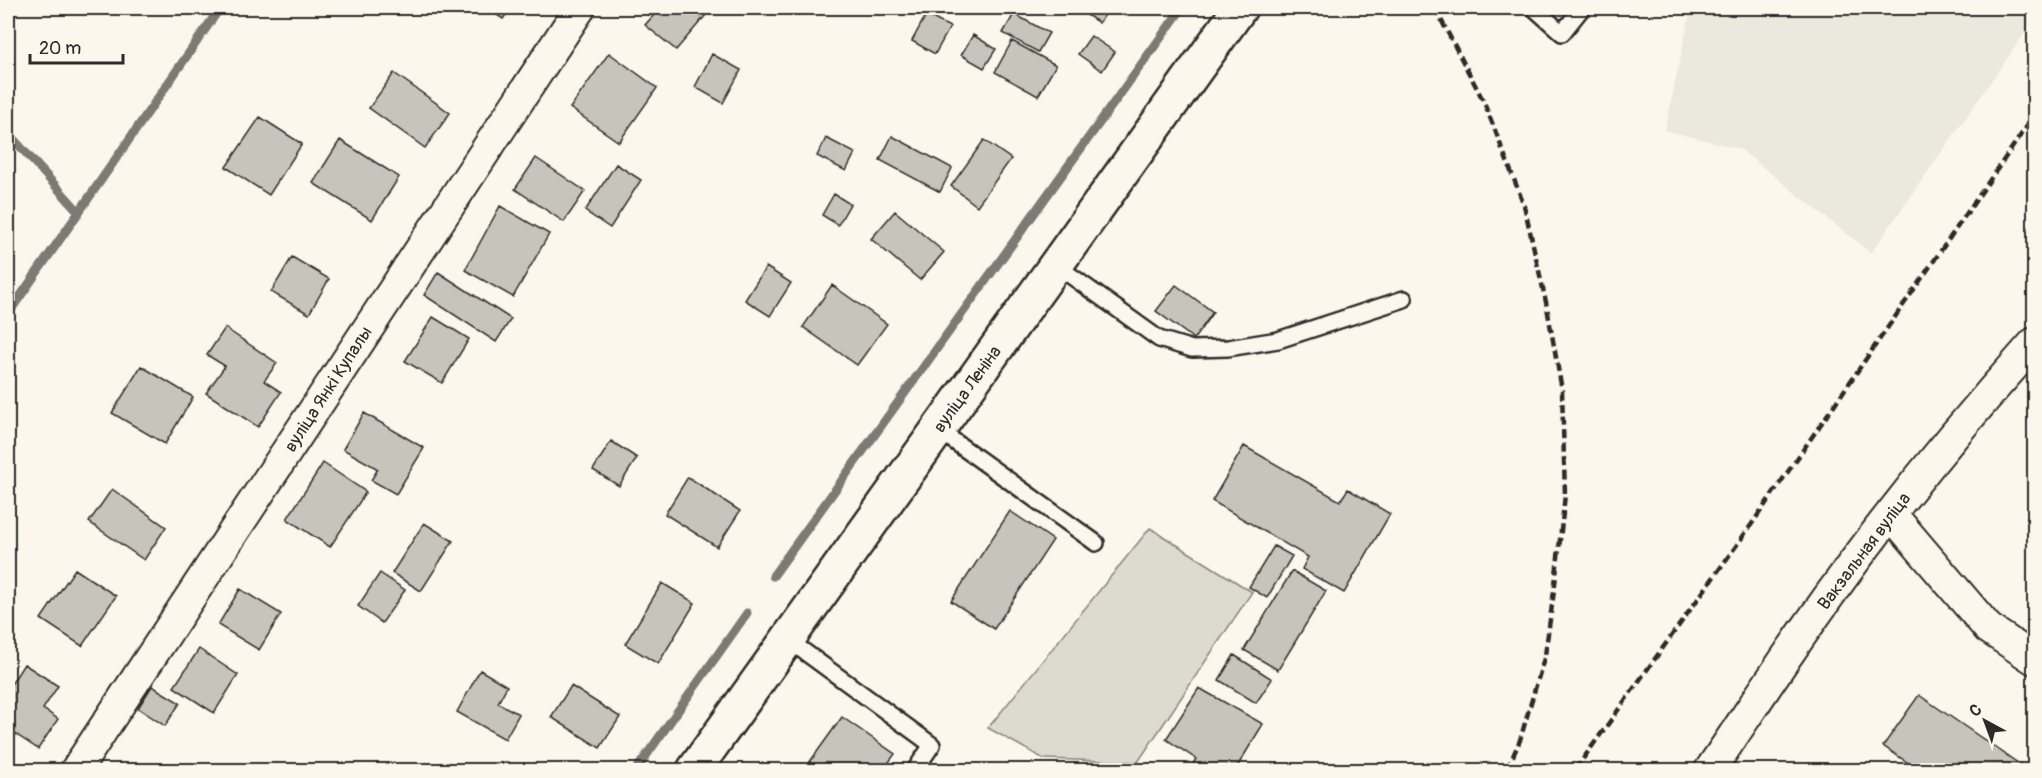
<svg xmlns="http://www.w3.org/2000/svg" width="2042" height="778" viewBox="0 0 2042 778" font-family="Pangolin,sans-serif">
	<rect width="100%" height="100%" fill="#fbf7ec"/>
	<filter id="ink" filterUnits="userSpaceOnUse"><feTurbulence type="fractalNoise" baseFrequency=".0167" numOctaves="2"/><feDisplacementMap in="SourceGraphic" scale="12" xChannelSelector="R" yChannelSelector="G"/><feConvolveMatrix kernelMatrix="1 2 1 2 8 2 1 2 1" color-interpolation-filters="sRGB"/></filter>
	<g filter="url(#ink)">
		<!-- built -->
		<path fill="#ebe8de" d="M1691 8H2034V20L1871 253 1740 149 1665 130Z"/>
		<!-- green -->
		<path fill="#dddad0" stroke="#84827e" stroke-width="1.5" d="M1150 528 1252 592 1138 762 1044 759 988 728Z"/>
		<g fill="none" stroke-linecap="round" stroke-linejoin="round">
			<!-- stream -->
			<path stroke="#7b7a75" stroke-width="9" d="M8 133 79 212 8 314
				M79 212 220 8
				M773 576 1182 8
				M636 770 747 613"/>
		</g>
		<!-- building -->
		<path fill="#c7c4bc" stroke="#2b2b2b" stroke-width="1.5" d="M486 8H511L503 19Z
			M660 8H712L676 50 645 25Z
			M1076 8H1110L1099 23Z
			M1014 14 1049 33 1038 52 1003 33Z
			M926 15 950 27 935 54 912 41Z
			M973 35 996 49 984 68 961 55Z
			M1091 36 1115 52 1102 71 1078 54Z
			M1012 41 1056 65 1038 96 995 72Z
			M609 53 657 88 619 142 570 108Z
			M712 54 741 70 723 103 695 87Z
			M394 73 450 113 425 148 369 108Z
			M260 117 302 144 269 195 226 167Z
			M892 136 952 168 940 192 880 160Z
			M826 138 855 153 846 171 817 156Z
			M340 140 399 177 372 220 313 183Z
			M984 140 1011 159 977 206 951 186Z
			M536 158 585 191 564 222 515 189Z
			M616 164 641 180 610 228 585 211Z
			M834 194 850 204 838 225 822 215Z
			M500 206 549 234 513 297 465 270Z
			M895 211 944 252 920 280 871 239Z
			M292 257 329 279 309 314 271 292Z
			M766 267 791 283 770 316 745 300Z
			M438 272 511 319 496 342 424 295Z
			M832 285 887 324 857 365 803 327Z
			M1176 285 1213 312 1194 339 1156 311Z
			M433 317 469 339 442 383 405 361Z
			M225 328 277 363 264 381 281 392 258 427 206 393 225 366 207 355Z
			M141 366 193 397 165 444 112 413Z
			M364 413 424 448 396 494 371 480 378 469 343 449Z
			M611 441 637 458 619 486 593 470Z
			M1244 446 1340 501 1348 489 1390 514 1344 593 1302 569 1308 557 1212 501Z
			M323 463 366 492 330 547 287 519Z
			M688 477 740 511 717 547 665 514Z
			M112 489 166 527 144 560 89 522Z
			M1010 511 1053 540 994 629 951 601Z
			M424 523 453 541 421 591 392 573Z
			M2034 524V536L2028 532Z
			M1274 546 1292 556 1267 598 1249 587Z
			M75 569 116 596 82 646 41 619Z
			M1292 571 1326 591 1278 670 1244 650Z
			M380 573 405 590 382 623 358 606Z
			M662 583 695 603 658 664 625 644Z
			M240 589 281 614 259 650 218 625Z
			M199 649 238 675 214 713 174 687Z
			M1234 655 1272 679 1256 703 1219 680Z
			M24 664 58 686 43 709 58 719 38 749 8 729V689Z
			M480 670 507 686 498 703 519 714 505 739 457 712Z
			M152 686 180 703 165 726 138 708Z
			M571 686 620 717 600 748 551 717Z
			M1199 688 1263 724 1237 767 1244 770H1189L1196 759 1166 739Z
			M1919 695 2028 770H1919L1883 746Z
			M842 717 895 754 883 770H804Z"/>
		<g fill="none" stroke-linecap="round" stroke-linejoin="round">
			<!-- service casing -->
			<g stroke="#2b2b2b" stroke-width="20">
				<path id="service" d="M1534 8 1562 33 1582 8
					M1056 265 1159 339 1192 349 1228 348 1278 340 1404 299
					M937 429 1096 543
					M787 639 932 745 915 770"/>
			</g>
			<!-- minor casing -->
			<g stroke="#2b2b2b" stroke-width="34">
				<path id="minor" d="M1891 514 1988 628 2034 659
					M76 770 580 8
					M1710 770C1742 723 1774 674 1807 627 1876 528 1954 432 2034 343"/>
			</g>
			<!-- secondary casing -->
			<g stroke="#2b2b2b" stroke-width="38">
				<path id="secondary" d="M694 770 1240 8"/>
			</g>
			<!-- service -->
			<use href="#service" stroke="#fbf7ec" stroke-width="15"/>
			<!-- minor -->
			<use href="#minor" stroke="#fbf7ec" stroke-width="30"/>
			<!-- secondary -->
			<use href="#secondary" stroke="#fbf7ec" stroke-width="33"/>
			<!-- rail -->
			<path stroke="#2b2b2b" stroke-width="4.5" stroke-dasharray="9 4.5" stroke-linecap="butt" d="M1435 8 1484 102 1524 205 1546 302 1562 390 1565 495 1555 584 1545 655 1520 740 1507 770
				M1575 770 1749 528 2034 116"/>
		</g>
	</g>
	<g text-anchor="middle" stroke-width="5" stroke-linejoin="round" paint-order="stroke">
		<!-- street labels -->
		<g font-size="18" fill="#2b2b2b" stroke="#fbf7ec">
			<text transform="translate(328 389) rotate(-57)" y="6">вуліца Янкі Купалы</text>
			<text transform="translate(967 389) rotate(-54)" y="6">вуліца Леніна</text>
			<text transform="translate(1864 551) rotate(-53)" y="6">Вакзальная вуліца</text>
		</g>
	</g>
	<!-- margin -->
	<rect width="2042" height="778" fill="none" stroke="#fbf7ec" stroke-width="30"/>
	<rect x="15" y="15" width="2012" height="748" fill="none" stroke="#2b2b2b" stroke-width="2" filter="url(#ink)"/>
	<!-- north arrow -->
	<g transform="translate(1985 721) rotate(319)" stroke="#fbf7ec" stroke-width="4.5" paint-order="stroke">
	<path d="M0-4.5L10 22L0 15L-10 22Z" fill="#2b2b2b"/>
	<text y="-9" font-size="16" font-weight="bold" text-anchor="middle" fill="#2b2b2b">С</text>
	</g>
	<!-- scale -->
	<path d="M30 54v9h93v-9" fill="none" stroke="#2b2b2b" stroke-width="3"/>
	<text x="39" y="54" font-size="18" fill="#2b2b2b" stroke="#fbf7ec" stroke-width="4.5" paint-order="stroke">20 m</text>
</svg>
